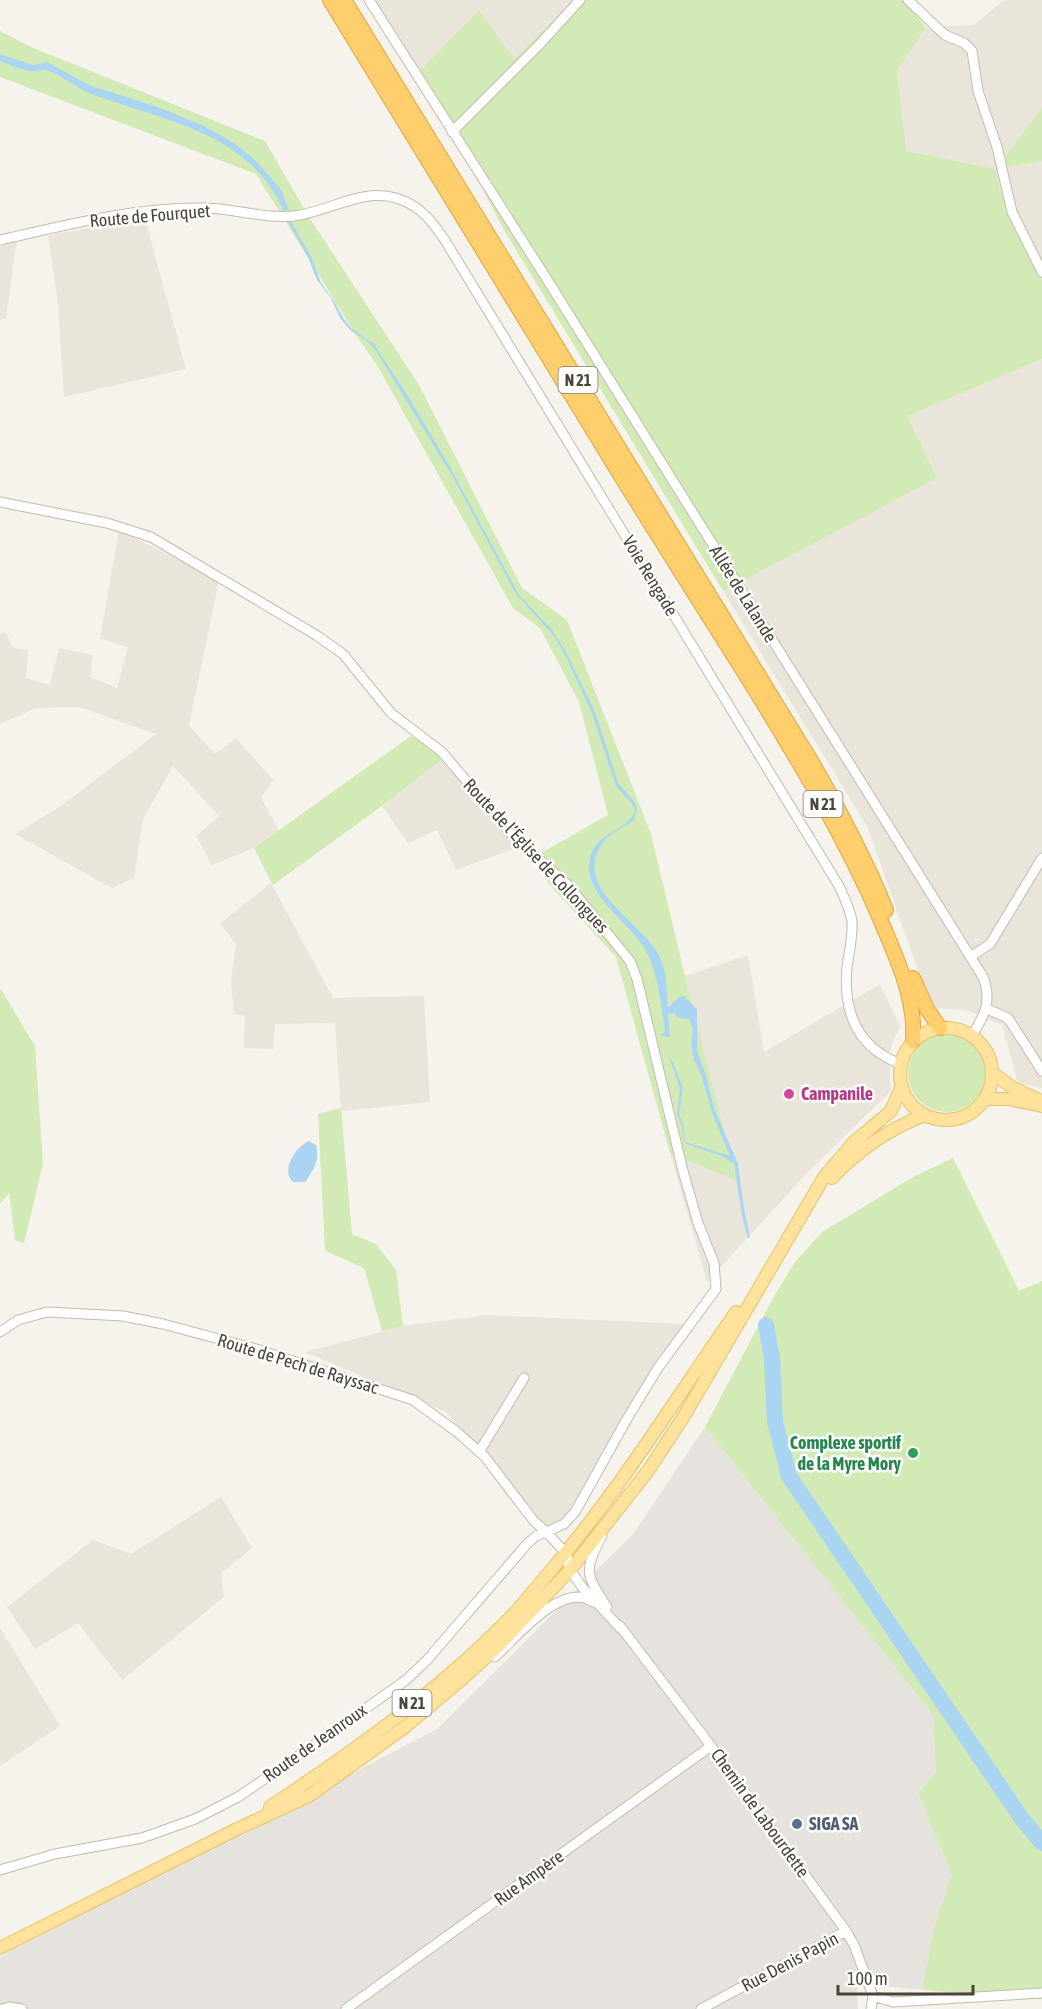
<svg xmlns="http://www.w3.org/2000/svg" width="1042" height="2009" viewBox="0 0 1042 2009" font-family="'Asap Condensed',sans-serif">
	<rect width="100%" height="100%" fill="#f6f3ec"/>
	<!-- residential -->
	<path fill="#eae5da" d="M374 0H574L514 60 479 10 420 70Z
		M1004 0H1042V108L996 168 1042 161V280L1006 211 995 169 905 151 897 71 926 27 974 25Z
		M145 219 186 369 64 397 58 304 48 235Z
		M17 238 6 318 0 320V239Z
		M1042 359V1088L1018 1083 1002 1025 966 1010 931 1008 868 828 723 591 744 577 937 478 908 416Z
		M119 530 219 580 189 726 215 754 236 738 273 780 261 798 279 830 254 848 212 865 196 836 219 816 173 766 143 819 134 878 112 888 15 834 61 806 156 734 79 707 36 708 0 724V633H6L13 648 28 650 26 678 50 685 59 648 93 655 90 677 117 688 128 647 100 638Z
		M445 757 518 847 456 870 437 830 408 843 382 806Z
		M271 883 333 998 424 996 430 1102 341 1111 335 1023 275 1024 273 1049 244 1048 245 1016 234 1014 231 980 236 944 220 924Z
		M748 955 764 1052 880 984 900 1026 889 1052 891 1091 808 1172 707 1282 670 1153 737 1180 685 976Z
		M488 1315 687 1324 553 1535 446 1412 305 1352 403 1326Z
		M221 1497 252 1548 221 1573 224 1597 122 1680 78 1623 35 1649 7 1607 93 1540 131 1554Z
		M0 1628 60 1726 0 1766Z"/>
	<!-- industrial -->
	<path fill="#e6e2dd" d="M705 1427 933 1715 936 1772 918 1793 952 1875 934 1927 922 1990 857 1983 858 2009H0V1957L437 1729 633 1534Z"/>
	<!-- green -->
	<path fill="#d2eab5" d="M574 0H902L926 27 897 71 906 151 995 169 1042 108V161L995 169 1006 211 1042 280V359L908 416 937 478 723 591 504 230 420 70 479 10 514 59Z
		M0 31 31 47 265 141 309 217 419 385 522 588 567 620 651 834 685 976 737 1181 670 1153 616 957 548 883 541 853 608 815 579 702 540 628 513 608 378 367 356 335 256 174 0 77Z
		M411 736 445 757 382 806 273 885 254 848Z
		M0 988 35 1046 43 1164 24 1243 15 1240 9 1193 0 1204Z
		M908 1073a39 39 0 1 1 78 0a39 39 0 1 1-78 0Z
		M341 1108 352 1234 376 1244 396 1270 403 1326 382 1331 364 1268 325 1251 318 1114Z
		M953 1158 1019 1291 1042 1281V1999L922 1990 934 1927 952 1875 918 1793 936 1772 933 1715 705 1427 773 1298 795 1262 822 1232 913 1177Z"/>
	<!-- water -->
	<path fill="#a9d4f2" d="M0 54 33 65 47 62 89 85 163 109 204 126 234 143 255 160 280 188 289 210H283C249 131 160 120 89 93 77 88 55 71 44 70 40 69 35 72 31 71 21 70 9 65 0 61Z
		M287 220H290L311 256 321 283 334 301 344 319 352 329 374 344 411 401 451 469 519 595 552 630 565 650 595 712 618 783 634 801 637 809 634 820C625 827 614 831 607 838 565 885 639 919 657 952 667 969 667 987 667 1006H670L679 997 684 996 697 1009V1051L706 1075 714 1108 738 1164 744 1209 750 1238H748L742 1216 734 1164 724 1157 684 1143 682 1127 677 1114 680 1089 671 1062 669 1060H672L683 1088 679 1114 683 1124 685 1142 730 1156 712 1113 701 1074 694 1060 691 1041 693 1030 689 1019 678 1018 674 1013 668 1014 670 1037 660 1035 665 1032C661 1004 659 977 646 951 632 924 587 899 589 864 592 830 631 831 635 810L632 804 616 786 592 713 566 657 555 637 516 594 454 479 375 349 366 340 350 330 340 318 331 298 317 280 308 257Z
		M309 1141 316 1145C320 1161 314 1169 305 1182H293C280 1171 296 1146 309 1141Z"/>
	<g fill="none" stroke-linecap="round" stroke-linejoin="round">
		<!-- river -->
		<path stroke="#a9d4f2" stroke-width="16" d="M766 1325 772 1358 775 1422 789 1476 1022 1819 1042 1843"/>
		<!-- minor casing -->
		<g stroke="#c2bbae" stroke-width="11">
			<path id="minor" d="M369 0 543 273 983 977C992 1000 985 1016 972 1035
				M908 0 945 35 964 43 972 51 978 91 997 147 1012 212 1042 272
				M452 132 539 45 580 0
				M0 240C67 225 134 207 203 208 233 208 263 219 294 216 328 212 361 188 396 198 420 205 433 222 446 242L839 886C844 897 850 909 852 921 853 937 849 952 847 967 843 1012 857 1048 901 1064
				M0 502 107 523 151 537 316 635 343 654 391 713 442 752 513 836 568 885 630 961 637 979 683 1171 698 1223 714 1263 716 1289 658 1368 627 1419 575 1512 564 1524 546 1532 533 1520 485 1457 457 1432 413 1400 256 1349 163 1324 123 1316 47 1312 18 1320 0 1332
				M970 957 990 944 1042 858
				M987 1009 1008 1018 1042 1071
				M479 1452 524 1378
				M602 1536C583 1571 586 1575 607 1607
				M620 1626 711 1746 846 1931 854 1945 873 1996 871 2009
				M495 1657C516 1638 562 1580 593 1602
				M0 1870 55 1854 142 1838 195 1819 238 1797 284 1766 406 1680 427 1660 527 1544 536 1536 546 1532 566 1553 570 1570 583 1588 622 1630
				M873 1996 893 2002 1042 1993
				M2 2009 9 2007 22 2009
				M346 2009 711 1746
				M701 2009 846 1931"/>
		</g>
		<!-- major casing -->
		<g stroke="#e6c16a" stroke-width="14">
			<path id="major" d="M900 1074a46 46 0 1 1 92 0a46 46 0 1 1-92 0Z
				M993 1073 1013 1088 1041 1101
				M985 1099H1009L1042 1106
				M832 1178C858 1150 889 1129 925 1115
				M270 1807C352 1752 436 1693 506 1622 519 1609 530 1595 542 1581 615 1497 673 1403 736 1312
				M0 1948 237 1829 309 1796 405 1727 461 1680 498 1646 570 1570 648 1471 684 1416 824 1177 854 1142 891 1111 902 1086"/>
		</g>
		<!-- highway casing -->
		<g stroke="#e0a43c" stroke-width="16">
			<path id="highway" d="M330 0C424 152 516 306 610 458 657 535 706 611 754 688 800 763 846 839 881 921 897 960 916 998 913 1041
				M344 0 811 761C839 809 865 858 886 910
				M913 978 927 1009 940 1028"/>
		</g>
		<!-- minor -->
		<use href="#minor" stroke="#fff" stroke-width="9"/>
		<!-- major -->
		<use href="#major" stroke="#ffe39c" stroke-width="12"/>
		<!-- highway -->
		<use href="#highway" stroke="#ffcf6e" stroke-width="14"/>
	</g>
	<!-- markers -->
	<circle fill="#d1479c" stroke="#fff" stroke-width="2" cx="789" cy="1094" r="6"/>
	<circle fill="#2e9e5b" stroke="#fff" stroke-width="2" cx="913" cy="1453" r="6"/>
	<circle fill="#5c6f8a" stroke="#fff" stroke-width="2" cx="797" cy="1824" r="6"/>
	<g text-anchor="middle" stroke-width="5" stroke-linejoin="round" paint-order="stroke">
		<!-- shield labels -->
		<g fill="#fff" stroke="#817c74" stroke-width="1.5">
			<rect x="558.5" y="367" width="39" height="26" rx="4.5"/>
			<rect x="803.5" y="791" width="39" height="26" rx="4.5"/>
			<rect x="392.5" y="1690" width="39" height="26" rx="4.5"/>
		</g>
		<g font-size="16" font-weight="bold" fill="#4b4439">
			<text x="578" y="386">N 21</text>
			<text x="823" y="810">N 21</text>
			<text x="412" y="1709">N 21</text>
		</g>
		<!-- street labels -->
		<g font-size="18" fill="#4b4439" stroke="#fff">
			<text transform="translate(150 216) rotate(-5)" y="6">Route de Fourquet</text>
			<text transform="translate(650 576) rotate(59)" y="6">Voie Rengade</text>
			<text transform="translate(743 594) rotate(58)" y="6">Allée de Lalande</text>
			<text transform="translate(536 856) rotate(47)" y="6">Route de l’Église de Collongues</text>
			<text transform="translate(298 1364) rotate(17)" y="6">Route de Pech de Rayssac</text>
			<text transform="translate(315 1743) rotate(-35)" y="6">Route de Jeanroux</text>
			<text transform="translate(760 1813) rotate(54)" y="6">Chemin de Labourdette</text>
			<text transform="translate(529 1878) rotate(-36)" y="6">Rue Ampère</text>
			<text transform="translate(790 1962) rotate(-28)" y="6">Rue Denis Papin</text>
		</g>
		<!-- hotel labels -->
		<g font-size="18" font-weight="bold" fill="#b23c85" stroke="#fff" text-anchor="start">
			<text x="801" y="1100">Campanile</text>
		</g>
		<!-- leisure labels -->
		<g font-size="18" font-weight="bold" fill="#27864d" stroke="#fff" text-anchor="end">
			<text x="901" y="1449">Complexe sportif<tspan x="901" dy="21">de la Myre Mory</tspan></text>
		</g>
		<!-- service labels -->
		<g font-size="18" font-weight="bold" fill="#4e5e75" stroke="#fff" text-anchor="start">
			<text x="809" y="1830">SIGA SA</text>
		</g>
	</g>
	<!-- scale -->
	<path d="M838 1985v9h135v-9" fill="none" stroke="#4b4439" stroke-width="3"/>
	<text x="847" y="1985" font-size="18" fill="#4b4439" stroke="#ffffff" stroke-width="4.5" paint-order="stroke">100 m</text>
</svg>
